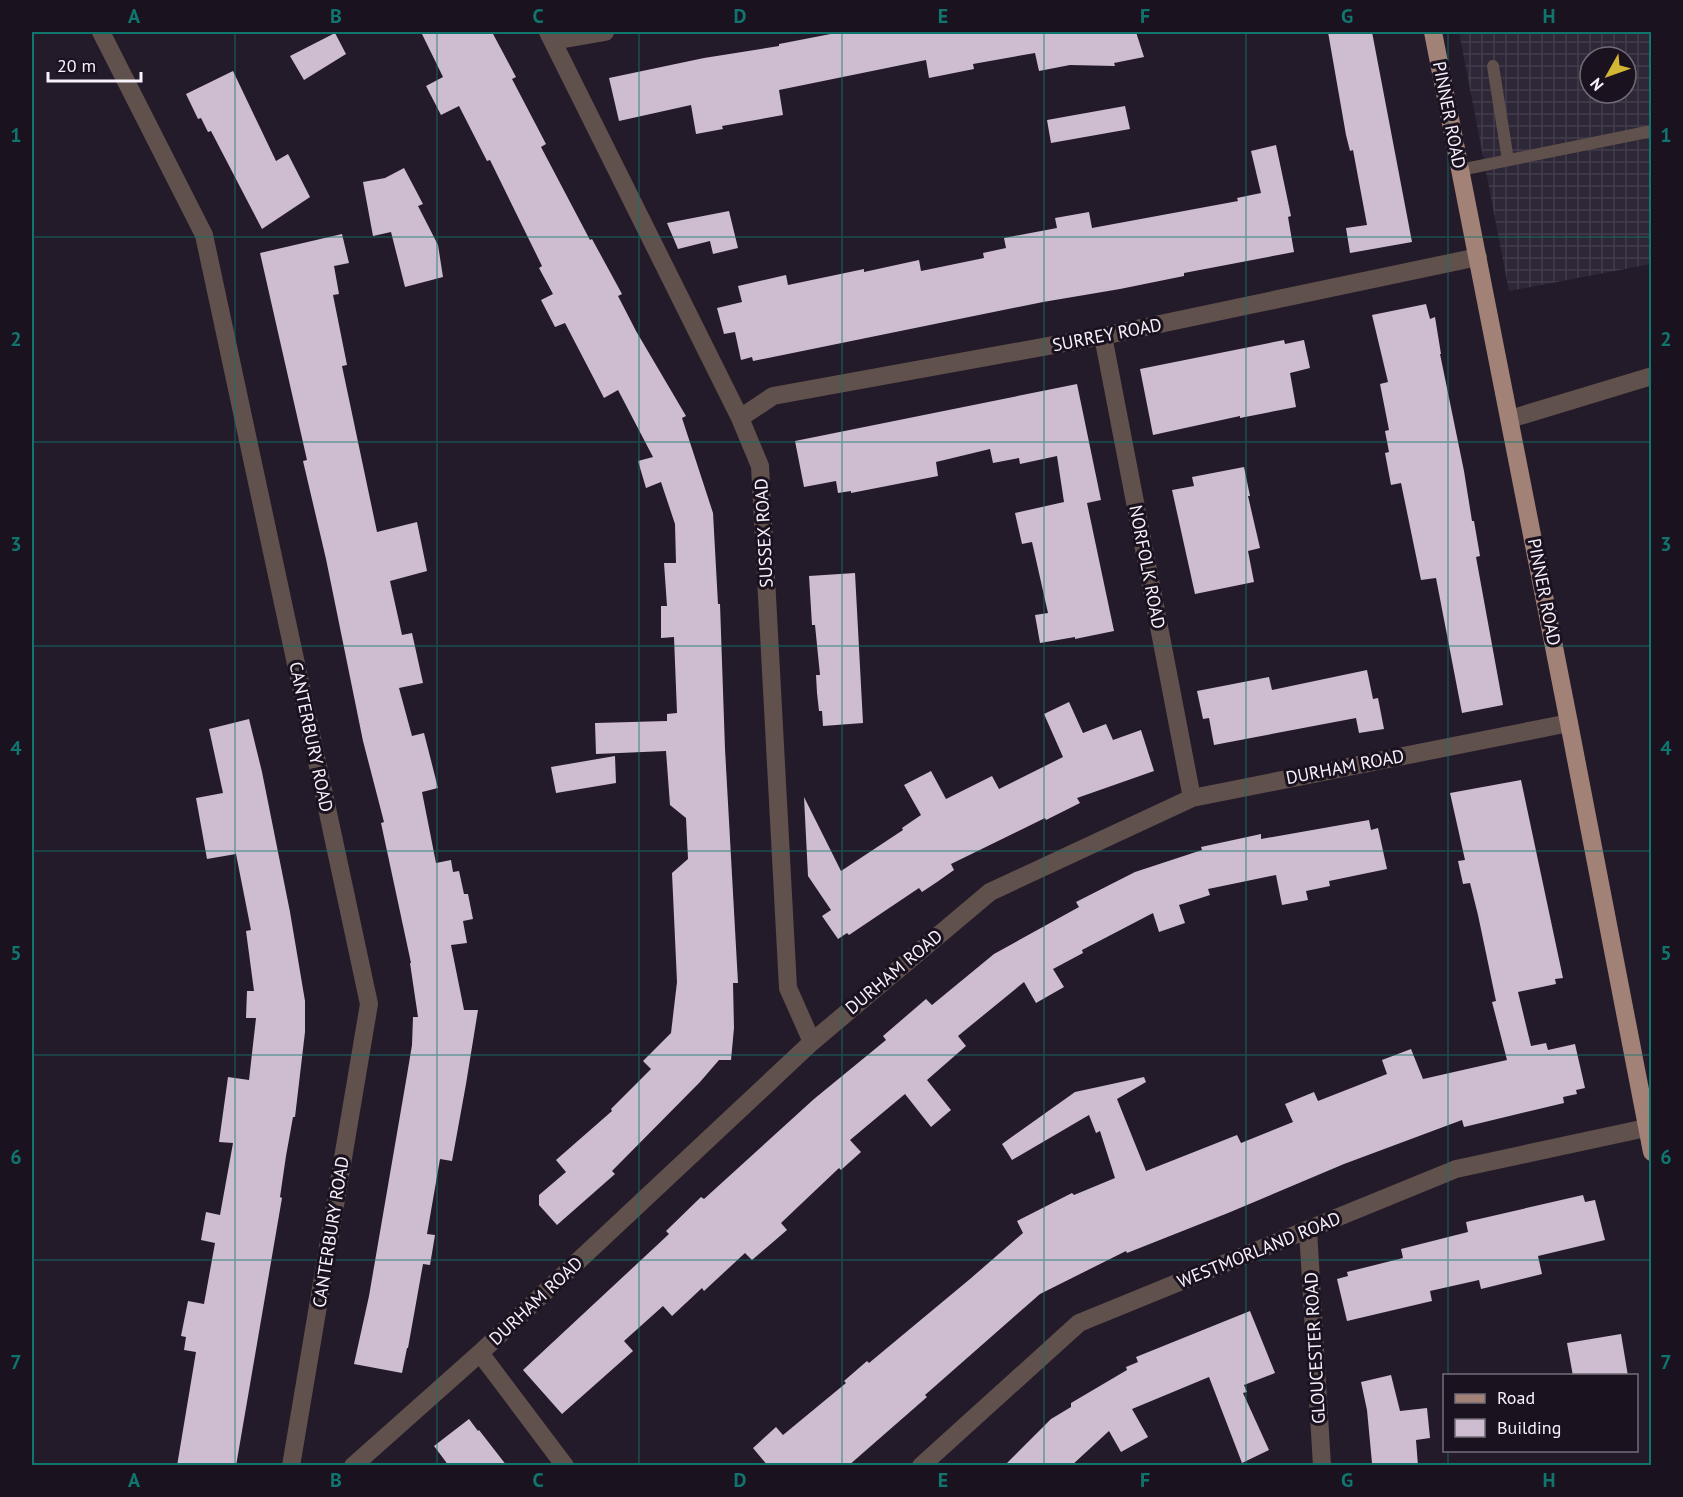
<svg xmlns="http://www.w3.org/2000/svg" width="1683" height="1497" viewBox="0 0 1683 1497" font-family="'PT Sans',sans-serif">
	<defs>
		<pattern id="industrial-grid" width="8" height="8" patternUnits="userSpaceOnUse" patternTransform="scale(1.5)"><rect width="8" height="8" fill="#2d2737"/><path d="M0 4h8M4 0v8" fill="none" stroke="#423c4b"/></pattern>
	</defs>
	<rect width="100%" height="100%" fill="#241b2a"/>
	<!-- industrial -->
	<path fill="url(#industrial-grid)" fill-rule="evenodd" d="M1459 32H1651V264L1509 291ZM1590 57H1626V93H1590Z"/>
	<!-- building -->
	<path fill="#cebdd0" d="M421 32H492L516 77 512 79 546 144 541 147 590 240 592 239 622 294 618 296 636 331 686 416 682 418 713 513 718 604H720L725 749 738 983H733L734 1028 731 1060H719L700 1082 612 1171 615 1174 557 1225 539 1205V1195L566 1172 556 1160 612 1111 611 1109 651 1069 643 1061 671 1033 677 982 672 873 688 859 686 818 670 805 666 751 596 754 595 723 667 721V714L677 713 674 637 661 638V606H667L664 563H676L675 524 661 482 646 488 638 461 653 457 618 390 604 398 565 323 555 327 541 300 553 294 539 268 542 266 490 160 487 161 459 106 441 115 426 86 443 77Z
		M841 32H1136L1144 57 1114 63 1115 66 1070 65 1039 71 1035 53 973 64 974 69 929 78 926 60 779 90 783 115 722 126 723 129 696 134 691 105 619 121 609 78 704 58 779 46V44Z
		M1328 32H1372L1412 242 1350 253 1346 228 1367 225 1353 150 1350 151 1346 135Z
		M335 33 346 54 304 80 290 56Z
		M233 71 276 161 288 154 310 197 262 229 211 131 208 132 201 118 198 119 186 94Z
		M1125 106 1130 129 1051 143 1047 120Z
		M1276 145 1291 216 1288 217 1294 252 1184 273V276L1120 289 1043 302 753 361 752 357 741 360 735 332 724 334 717 308 742 302 738 286 786 275 788 285 864 269V272L919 260 921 271 984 258 983 253 1006 248 1004 238 1057 228 1055 218 1089 212 1092 228 1238 201 1237 198 1261 193 1251 151Z
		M404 168 423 204 418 206 438 245 443 277 405 287 391 232 373 236 363 182 385 178Z
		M729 211 738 248 713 254 710 241 678 249 667 223Z
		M342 234 349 263 334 266 339 294 333 295 347 365 342 366 377 532 417 522 427 571 390 581 402 635 412 633 423 683 399 688 412 736 424 733 438 788 422 792 436 863 451 860 453 872 459 871 464 894H468L473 919 463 921 467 943 451 945 464 1010H478L466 1084 452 1161 440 1159 427 1234 435 1235 430 1265 423 1264 408 1348H407L402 1373 354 1364 369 1296 407 1075 412 1045 413 1017H418L410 963H411L381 823 384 822 363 741 326 559 303 461 307 460 260 253Z
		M1426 304 1430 319 1435 317 1441 354H1440L1464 471 1472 521H1474L1480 556 1476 557 1503 705 1462 713 1436 578 1421 580 1401 483 1391 485 1385 453 1389 452 1385 431 1389 430 1380 384 1388 382 1372 315Z
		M1284 340 1285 344 1304 340 1310 368 1290 373 1296 407 1240 418V416L1153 435 1140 369Z
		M1077 384 1101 500 1087 503 1114 631 1075 639V637L1040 643 1035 615 1048 613 1032 542 1022 544 1015 513 1064 502 1057 456 1020 464 1019 458 993 463 990 449 936 462 938 476 851 493V491L838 493 836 481 804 487 795 441Z
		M1244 467 1250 496H1248L1260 548 1248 551 1254 582 1195 594 1172 490 1194 486 1192 477Z
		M855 573 863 723 823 726 822 711H819L817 693 816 675H820L815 625H812L809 576Z
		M1367 670 1373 699 1378 698 1384 729 1359 733 1356 718 1214 745 1209 718 1203 719 1197 691 1269 677 1272 690Z
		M1069 702 1083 733 1106 724 1113 740 1141 730 1154 771 1077 798 1080 803 1046 820 1045 818 951 864 954 870 937 882 922 892 919 888 849 935 847 933 838 939 822 916 831 910 808 876 804 797 841 871 903 830 902 828 921 815 904 785 931 771 946 799 992 776 999 789 1063 757 1044 714Z
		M249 719 262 772 290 912 305 1001V1032L295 1117H293L286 1156 280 1197 282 1198 236 1466H177L196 1352 184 1350 186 1337 181 1336 188 1301 204 1304 215 1243 201 1240 206 1212 220 1215 233 1143 219 1142 228 1077 249 1080 256 1018H246L247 991H254L246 931 251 930 236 854 207 859 196 798 223 793 209 729Z
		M615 756 616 783 556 793 551 767Z
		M1521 780 1563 978 1555 979 1556 984 1518 992 1531 1046 1546 1043 1548 1050 1575 1044 1585 1088 1576 1090 1577 1094 1563 1097 1564 1103 1464 1127 1462 1120 1344 1164 1228 1213 1127 1253 1126 1251 1040 1294 925 1395 927 1397 848 1466H768L753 1448 776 1427 783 1435 846 1383 844 1381 867 1361 869 1363 970 1279 1023 1233 1017 1221 1072 1193 1074 1195 1115 1178 1100 1131 1096 1133 1089 1115 1012 1160 1002 1144 1075 1092 1144 1077 1146 1082 1117 1099 1146 1171 1237 1135 1241 1143 1293 1122 1285 1104 1314 1092 1318 1101 1387 1074 1382 1060 1411 1049 1423 1079 1507 1060 1492 1002 1496 1001 1478 915 1470 883 1463 884 1458 861 1465 860 1450 793Z
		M1369 820 1371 830 1378 828 1387 869 1329 881 1330 886 1306 891 1308 900 1282 905 1276 875 1208 889 1210 895 1179 905 1185 923 1159 932 1153 913 1082 950 1083 953 1053 969 1064 987 1036 1003 1024 982 958 1036 966 1046 927 1080 951 1110 931 1127 905 1094 850 1140 861 1152 841 1170 839 1168 781 1223 787 1230 752 1260 745 1253 704 1291 702 1288 672 1316 663 1306 624 1341 633 1351 562 1414 523 1370 669 1234 666 1231 701 1197 704 1199 814 1099 886 1040 883 1036 926 999 932 1005 994 954 1079 907 1076 902 1135 872 1202 850 1201 847 1261 834V839Z
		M1583 1195 1585 1202 1595 1200 1605 1240 1538 1256 1542 1274 1481 1289 1479 1280 1430 1291 1432 1301 1347 1321 1337 1279 1348 1276 1347 1272 1403 1258 1401 1249 1468 1232 1466 1222Z
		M1250 1311 1275 1373 1244 1385 1247 1392 1243 1393 1269 1450 1242 1463 1209 1377 1132 1409 1148 1437 1121 1452 1109 1431 1071 1466H1004L1051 1419 1071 1407V1403L1127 1370 1126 1367 1138 1362 1136 1357Z
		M1621 1334 1628 1376H1573L1567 1343Z
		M1391 1375 1400 1411 1427 1408 1430 1438 1416 1440 1418 1466H1376V1463H1372L1367 1410 1361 1382Z
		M469 1419 478 1431 479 1430 507 1466H449L434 1446Z"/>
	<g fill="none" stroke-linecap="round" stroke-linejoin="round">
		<!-- lane -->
		<path stroke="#61514c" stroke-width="12" d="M1493 66 1508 160
			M1460 170 1652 131"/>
		<!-- street -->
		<path stroke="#61514c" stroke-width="18" d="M101 32 204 235 369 1004 291 1466
			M548 32 740 418 760 466 788 988 812 1042
			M553 41 605 32
			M1103 336 1192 798
			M740 418 773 396 1103 336 1478 257
			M1510 419 1652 376
			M1308 1230 1322 1466
			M480 1353 565 1466
			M353 1466 480 1353 812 1042 990 892 1192 798 1569 723
			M921 1466 1079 1323 1456 1169 1646 1128"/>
		<!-- primary -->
		<path stroke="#a28277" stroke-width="18" d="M1433 32 1569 723 1652 1152"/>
	</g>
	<!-- grid -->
	<path fill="none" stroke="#0f766e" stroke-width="1.5" stroke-opacity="0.55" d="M235 32V1466M437 32V1466M639 32V1466M842 32V1466M1044 32V1466M1246 32V1466M1448 32V1376M32 237H1652M32 442H1652M32 646H1652M32 851H1652M32 1055H1652M32 1260H1652M1448 1450V1466"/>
	<g text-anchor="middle" stroke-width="6" stroke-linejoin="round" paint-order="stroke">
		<!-- street labels -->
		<g font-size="18" fill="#f8f2fc" stroke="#1b1220">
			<text transform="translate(1449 115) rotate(79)" y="6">PINNER ROAD</text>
			<text transform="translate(1107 335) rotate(-11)" y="6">SURREY ROAD</text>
			<text transform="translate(764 533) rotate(-93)" y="6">SUSSEX ROAD</text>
			<text transform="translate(1147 567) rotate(79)" y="6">NORFOLK ROAD</text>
			<text transform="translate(1544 592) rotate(79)" y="6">PINNER ROAD</text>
			<text transform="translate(311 737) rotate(78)" y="6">CANTERBURY ROAD</text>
			<text transform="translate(1345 767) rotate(-11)" y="6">DURHAM ROAD</text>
			<text transform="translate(894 972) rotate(-40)" y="6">DURHAM ROAD</text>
			<text transform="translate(331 1232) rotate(-81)" y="6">CANTERBURY ROAD</text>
			<text transform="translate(1259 1250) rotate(-22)" y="6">WESTMORLAND ROAD</text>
			<text transform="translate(536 1301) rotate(-43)" y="6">DURHAM ROAD</text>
			<text transform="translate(1315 1348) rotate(-93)" y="6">GLOUCESTER ROAD</text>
		</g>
	</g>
	<!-- border -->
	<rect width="1683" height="1497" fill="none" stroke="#1b1220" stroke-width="66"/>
	<!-- legend -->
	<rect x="1443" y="1374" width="195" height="78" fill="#1b1220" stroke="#736c78" stroke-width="1.5"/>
	<rect x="1455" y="1394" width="30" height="9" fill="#a28277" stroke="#736c78" stroke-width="1.5"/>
	<text x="1497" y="1404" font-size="18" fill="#f8f2fc">Road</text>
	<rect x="1455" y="1419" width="30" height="18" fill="#cebdd0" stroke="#736c78" stroke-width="1.5"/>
	<text x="1497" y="1434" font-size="18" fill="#f8f2fc">Building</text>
	<!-- north arrow -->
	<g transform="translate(1608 75) rotate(230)"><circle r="28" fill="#1b1220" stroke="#736c78" stroke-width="1.5"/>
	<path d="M0-4.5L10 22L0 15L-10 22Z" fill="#d2b735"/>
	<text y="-9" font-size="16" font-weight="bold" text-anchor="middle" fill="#f8f2fc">N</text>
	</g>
	<!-- scale -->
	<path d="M48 72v9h93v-9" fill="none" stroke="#f8f2fc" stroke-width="3"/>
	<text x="57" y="72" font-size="18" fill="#f8f2fc" stroke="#1b1220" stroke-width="4.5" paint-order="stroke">20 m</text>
	<rect x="33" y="33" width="1617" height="1431" fill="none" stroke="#0f766e" stroke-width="2"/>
	<g font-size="20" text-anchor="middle" font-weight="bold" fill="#0f766e">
		<text x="134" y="23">A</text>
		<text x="336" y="23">B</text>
		<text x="538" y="23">C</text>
		<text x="740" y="23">D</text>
		<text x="943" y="23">E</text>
		<text x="1145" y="23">F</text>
		<text x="1347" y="23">G</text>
		<text x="1549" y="23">H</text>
		<text x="16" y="142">1</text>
		<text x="1666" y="142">1</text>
		<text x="16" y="346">2</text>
		<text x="1666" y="346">2</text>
		<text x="16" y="551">3</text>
		<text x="1666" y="551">3</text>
		<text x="16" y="755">4</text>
		<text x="1666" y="755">4</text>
		<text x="16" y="960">5</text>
		<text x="1666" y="960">5</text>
		<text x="16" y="1164">6</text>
		<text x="1666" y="1164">6</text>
		<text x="16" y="1369">7</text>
		<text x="1666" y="1369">7</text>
		<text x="134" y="1487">A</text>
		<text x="336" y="1487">B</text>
		<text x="538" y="1487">C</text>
		<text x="740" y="1487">D</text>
		<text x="943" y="1487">E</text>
		<text x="1145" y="1487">F</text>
		<text x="1347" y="1487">G</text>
		<text x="1549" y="1487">H</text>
	</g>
</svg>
